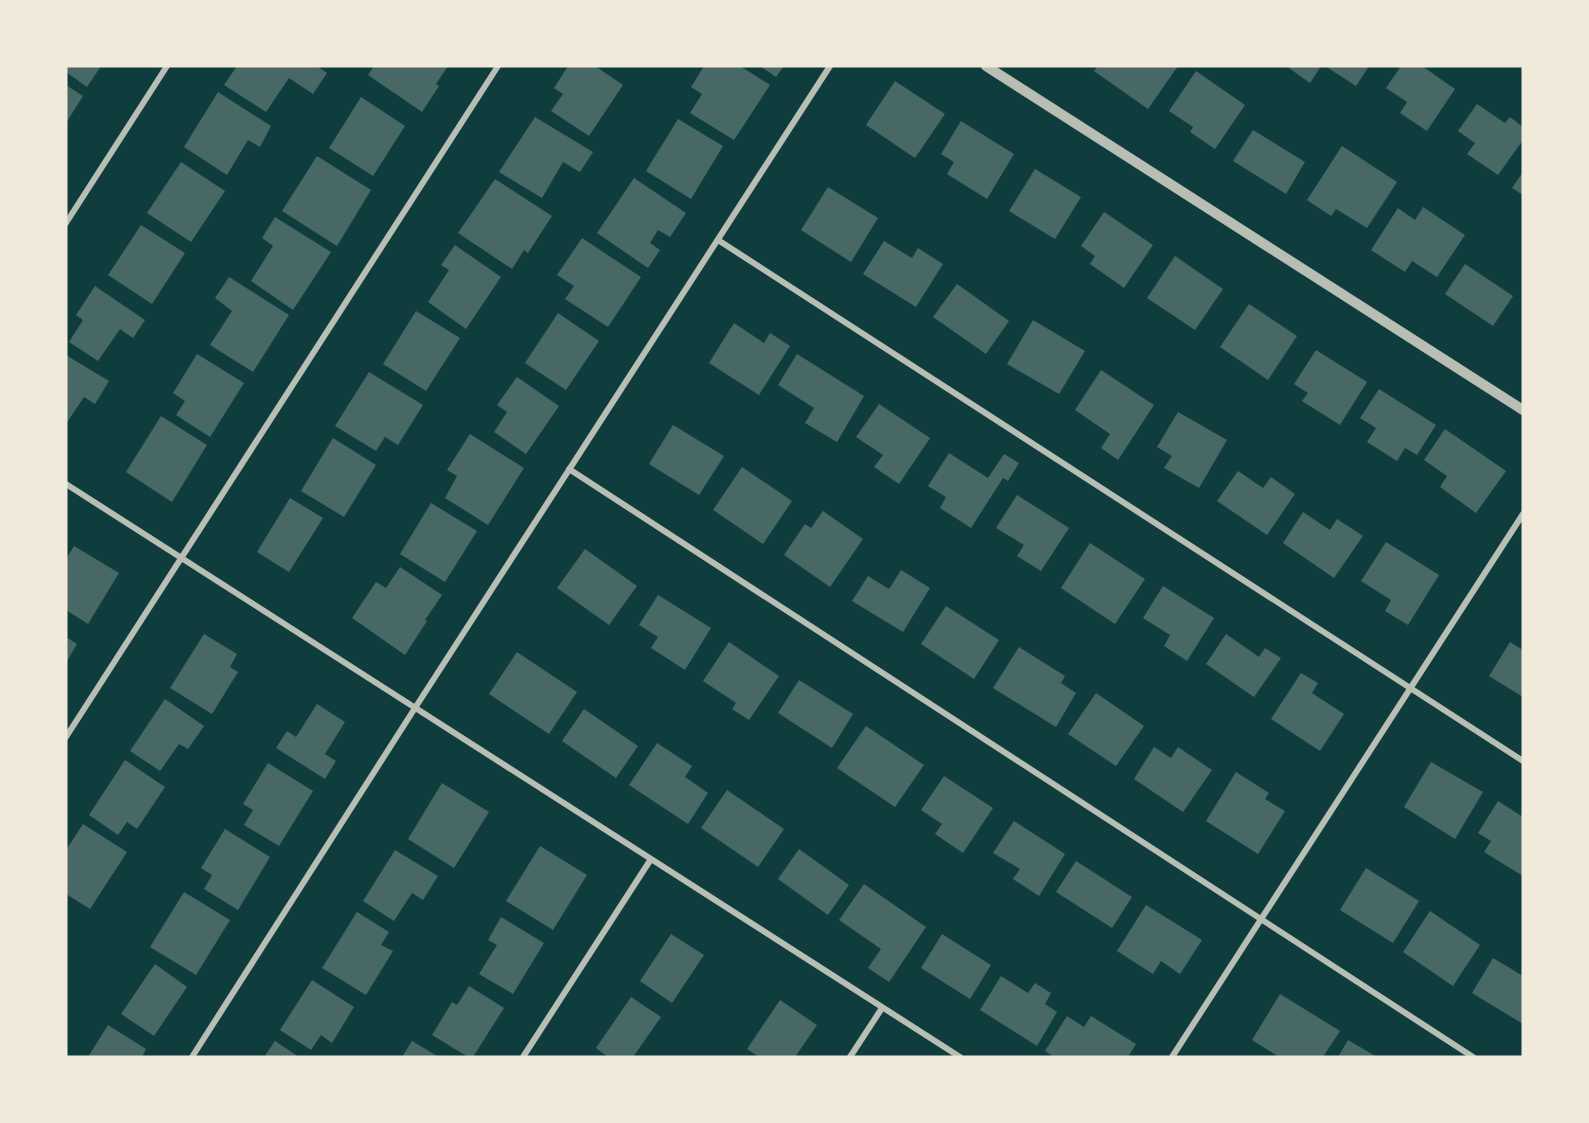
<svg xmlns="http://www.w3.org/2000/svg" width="1589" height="1123" viewBox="0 0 1589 1123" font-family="'PT Sans',sans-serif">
	<rect width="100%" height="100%" fill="#0f3d3e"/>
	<!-- building -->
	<path fill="#486865" d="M66 66H101L87 87 66 72Z
		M237 66H317L327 73 313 94 289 78 266 112 224 85Z
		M374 66H448L436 84 439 86 422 112 368 75Z
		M568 66H595L623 85 589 136 551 111 563 94 554 88Z
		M704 66H740L770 85 734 140 690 113 702 94 691 87Z
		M760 66H784L776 77Z
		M1098 66H1178L1148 109 1094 71Z
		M1290 66H1321L1310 83 1289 68Z
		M1325 66H1369L1356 86Z
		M1401 66H1422L1455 89 1427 131 1400 113 1407 102 1386 88Z
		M1196 71 1245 105 1215 149 1190 132 1193 127 1169 111Z
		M895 81 945 114 915 158 866 125Z
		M66 85 83 96 66 123Z
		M218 92 271 126 260 147 248 140 227 175 184 147Z
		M361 97 405 126 373 176 329 148Z
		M1477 104 1505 123 1510 117 1523 127V140L1498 175 1467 154 1475 143 1458 131Z
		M535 117 593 152 580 172 563 162 542 198 499 172Z
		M678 119 723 146 691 199 646 171Z
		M961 121 1014 154 987 199 947 174 954 162 941 154Z
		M1253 130 1305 162 1286 194 1233 161Z
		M1342 146 1397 182 1367 228 1336 209 1331 216 1307 200Z
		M317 156 371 190 337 246 282 211Z
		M181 162 225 191 191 242 147 213Z
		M1035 169 1081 197 1055 239 1009 211Z
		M1523 172V195L1512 188Z
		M634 178 686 213 670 237 658 230 650 243 660 250 648 268 597 233Z
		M495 179 552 216 528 253 524 250 512 269 458 233Z
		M828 187 878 218 851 262 801 230Z
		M1423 207 1465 235 1437 277 1412 261 1405 272 1371 250 1398 208 1415 220Z
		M1104 212 1153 245 1124 288 1090 264 1095 256 1081 246Z
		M275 217 331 252 293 310 251 281 273 246 262 238Z
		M141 225 185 253 152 304 108 275Z
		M582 238 641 277 608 327 565 299 574 286 557 275Z
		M884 241 912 258 918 248 943 264 916 307 863 274Z
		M455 245 501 277 466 329 428 302 449 270 441 265Z
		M1175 256 1223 289 1195 330 1147 298Z
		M1465 264 1513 296 1493 326 1445 294Z
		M229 277 289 315 253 372 210 345 232 311 215 298Z
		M957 284 1009 321 986 354 933 317Z
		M95 286 145 320 133 338 120 329 98 361 69 342 83 320 76 315Z
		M1249 304 1297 336 1268 380 1220 347Z
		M416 311 460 338 426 391 383 364Z
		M558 313 599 341 566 390 525 363Z
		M1033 320 1085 351 1059 394 1007 364Z
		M734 323 764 343 770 333 790 346 759 395 709 363Z
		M1316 350 1367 382 1340 425 1302 401 1308 393 1294 384Z
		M197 354 244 383 210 437 176 415 185 401 173 393Z
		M797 354 864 396 837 442 805 423 814 408 778 385Z
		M66 355 109 381 95 404 84 397 66 424Z
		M1101 370 1154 405 1118 460 1101 448 1110 434 1075 410Z
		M369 372 423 405 398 445 385 437 376 451 335 426Z
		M517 377 559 406 526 454 494 432 507 412 497 405Z
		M1379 389 1436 425 1417 455 1405 448 1397 461 1367 442 1376 428 1360 418Z
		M879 404 930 438 899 484 874 467 883 455 856 437Z
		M1178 412 1227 440 1199 488 1164 468 1172 456 1157 447Z
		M161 416 207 445 172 502 126 472Z
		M673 425 724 456 699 495 649 464Z
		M1445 429 1506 471 1476 513 1440 487 1447 476 1424 460Z
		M470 434 524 468 488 525 445 498 457 476 447 470Z
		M333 438 376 465 344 517 301 491Z
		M949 453 988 478 1004 454 1019 463 1008 481 1003 478 971 528 940 508 946 497 928 486Z
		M742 467 792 501 763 544 713 510Z
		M1238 471 1263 488 1271 477 1295 494 1267 535 1217 501Z
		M1017 495 1069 528 1041 571 1017 556 1024 545 996 528Z
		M290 498 323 518 289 572 257 552Z
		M431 503 477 531 445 582 400 554Z
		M823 511 863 539 830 587 784 555 805 524 811 528Z
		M1303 512 1330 530 1337 519 1363 536 1334 578 1283 543Z
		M1386 542 1439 575 1408 625 1385 611 1391 600 1361 581Z
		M1090 543 1145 579 1115 624 1061 588Z
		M74 546 119 573 88 624 66 610V559Z
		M585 549 637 586 609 625 557 588Z
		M400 567 442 595 425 620 427 621 405 655 352 618 376 582 386 588Z
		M901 570 930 588 903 632 852 601 868 576 889 589Z
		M1163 586 1214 618 1187 661 1164 646 1170 635 1143 618Z
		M658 595 711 628 685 670 651 648 658 637 639 625Z
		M946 606 999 640 974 679 921 644Z
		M204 634 237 654 230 667 238 672 212 714 170 688Z
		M1226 634 1259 657 1265 648 1281 658 1254 697 1206 664Z
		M66 637 77 644 66 663Z
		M729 642 779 676 749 720 732 709 736 703 703 681Z
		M1510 642 1523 650V697L1489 676Z
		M1019 647 1065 676 1061 683 1076 693 1056 727 993 688Z
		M517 652 577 692 549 734 489 694Z
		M1301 673 1318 683 1312 693 1344 714 1320 751 1271 719Z
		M799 680 853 714 832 748 778 713Z
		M1096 693 1144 726 1116 766 1068 734Z
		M165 699 204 726 188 749 179 744 160 771 130 751Z
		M317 704 345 722 325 754 336 761 325 779 276 748 287 731 296 737Z
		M584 709 638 746 616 778 562 741Z
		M866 726 924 765 895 807 837 768Z
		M657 743 692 766 685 777 708 793 688 824 629 785Z
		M1154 747 1171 758 1178 747 1212 770 1183 812 1134 779Z
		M125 760 165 787 137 829 127 822 118 835 89 815Z
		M1431 762 1483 792 1455 839 1404 807Z
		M268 763 313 791 279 846 244 825 253 810 243 804Z
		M1236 772 1269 793 1265 799 1285 811 1258 854 1206 821Z
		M944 776 993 808 963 853 935 834 942 824 921 810Z
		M442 783 489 812 454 868 408 839Z
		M727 790 784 829 758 867 701 828Z
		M1498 801 1523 817V876L1484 852 1491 841 1478 833Z
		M1014 821 1065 854 1039 896 1013 879 1020 869 993 853Z
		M83 824 127 852 90 909 66 894V850Z
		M225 829 270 857 238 910 204 889 212 875 201 868Z
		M540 846 587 875 553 930 506 901Z
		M799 849 849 885 828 915 778 879Z
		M395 850 438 876 423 900 412 893 394 921 363 901Z
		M1076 861 1132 897 1112 928 1056 892Z
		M1366 868 1419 901 1393 943 1340 910Z
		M864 884 926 927 889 982 868 968 881 949 839 920Z
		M184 892 230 920 196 975 150 947Z
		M1146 905 1202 940 1180 974 1161 961 1153 974 1117 951Z
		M1430 911 1480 945 1453 986 1403 952Z
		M357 912 389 932 381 945 393 951 366 995 322 968Z
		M501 917 544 943 513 994 479 974 497 945 488 940Z
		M671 934 704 955 672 1003 640 981Z
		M942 934 991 965 970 999 921 968Z
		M1493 958 1523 976V1024L1472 993Z
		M155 964 187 987 154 1036 121 1014Z
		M1001 976 1028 993 1035 983 1051 993 1045 1004 1057 1012 1037 1046 980 1010Z
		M312 980 354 1007 332 1043 321 1035 311 1050 280 1030Z
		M469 986 504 1008 473 1057H468L432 1035 452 1002 457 1005Z
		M1280 994 1340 1031 1323 1057H1279L1252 1040Z
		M631 997 661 1017 633 1057H608L596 1048Z
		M780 1000 817 1025 795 1057H759L747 1049Z
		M1067 1016 1084 1027 1091 1016 1136 1044 1128 1057H1054L1045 1051Z
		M108 1025 146 1049 142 1057H88Z
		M1348 1040 1377 1057H1338Z
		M275 1041 299 1057H264Z
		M412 1041 439 1057H402Z"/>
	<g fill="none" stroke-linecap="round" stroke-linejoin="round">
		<!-- minor -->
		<path stroke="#b8beb3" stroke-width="6" d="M66 223 167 66
			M718 240 1523 761
			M569 469 1473 1057
			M66 484 960 1057
			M66 737 498 66
			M192 1057 415 708 830 66
			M523 1057 651 859
			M850 1057 882 1008
			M1172 1057 1523 514"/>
		<!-- tertiary -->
		<path stroke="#b8beb3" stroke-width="10" d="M986 66 1523 410"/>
	</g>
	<!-- border -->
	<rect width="1589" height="1123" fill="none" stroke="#f1e9da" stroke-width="135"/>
</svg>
